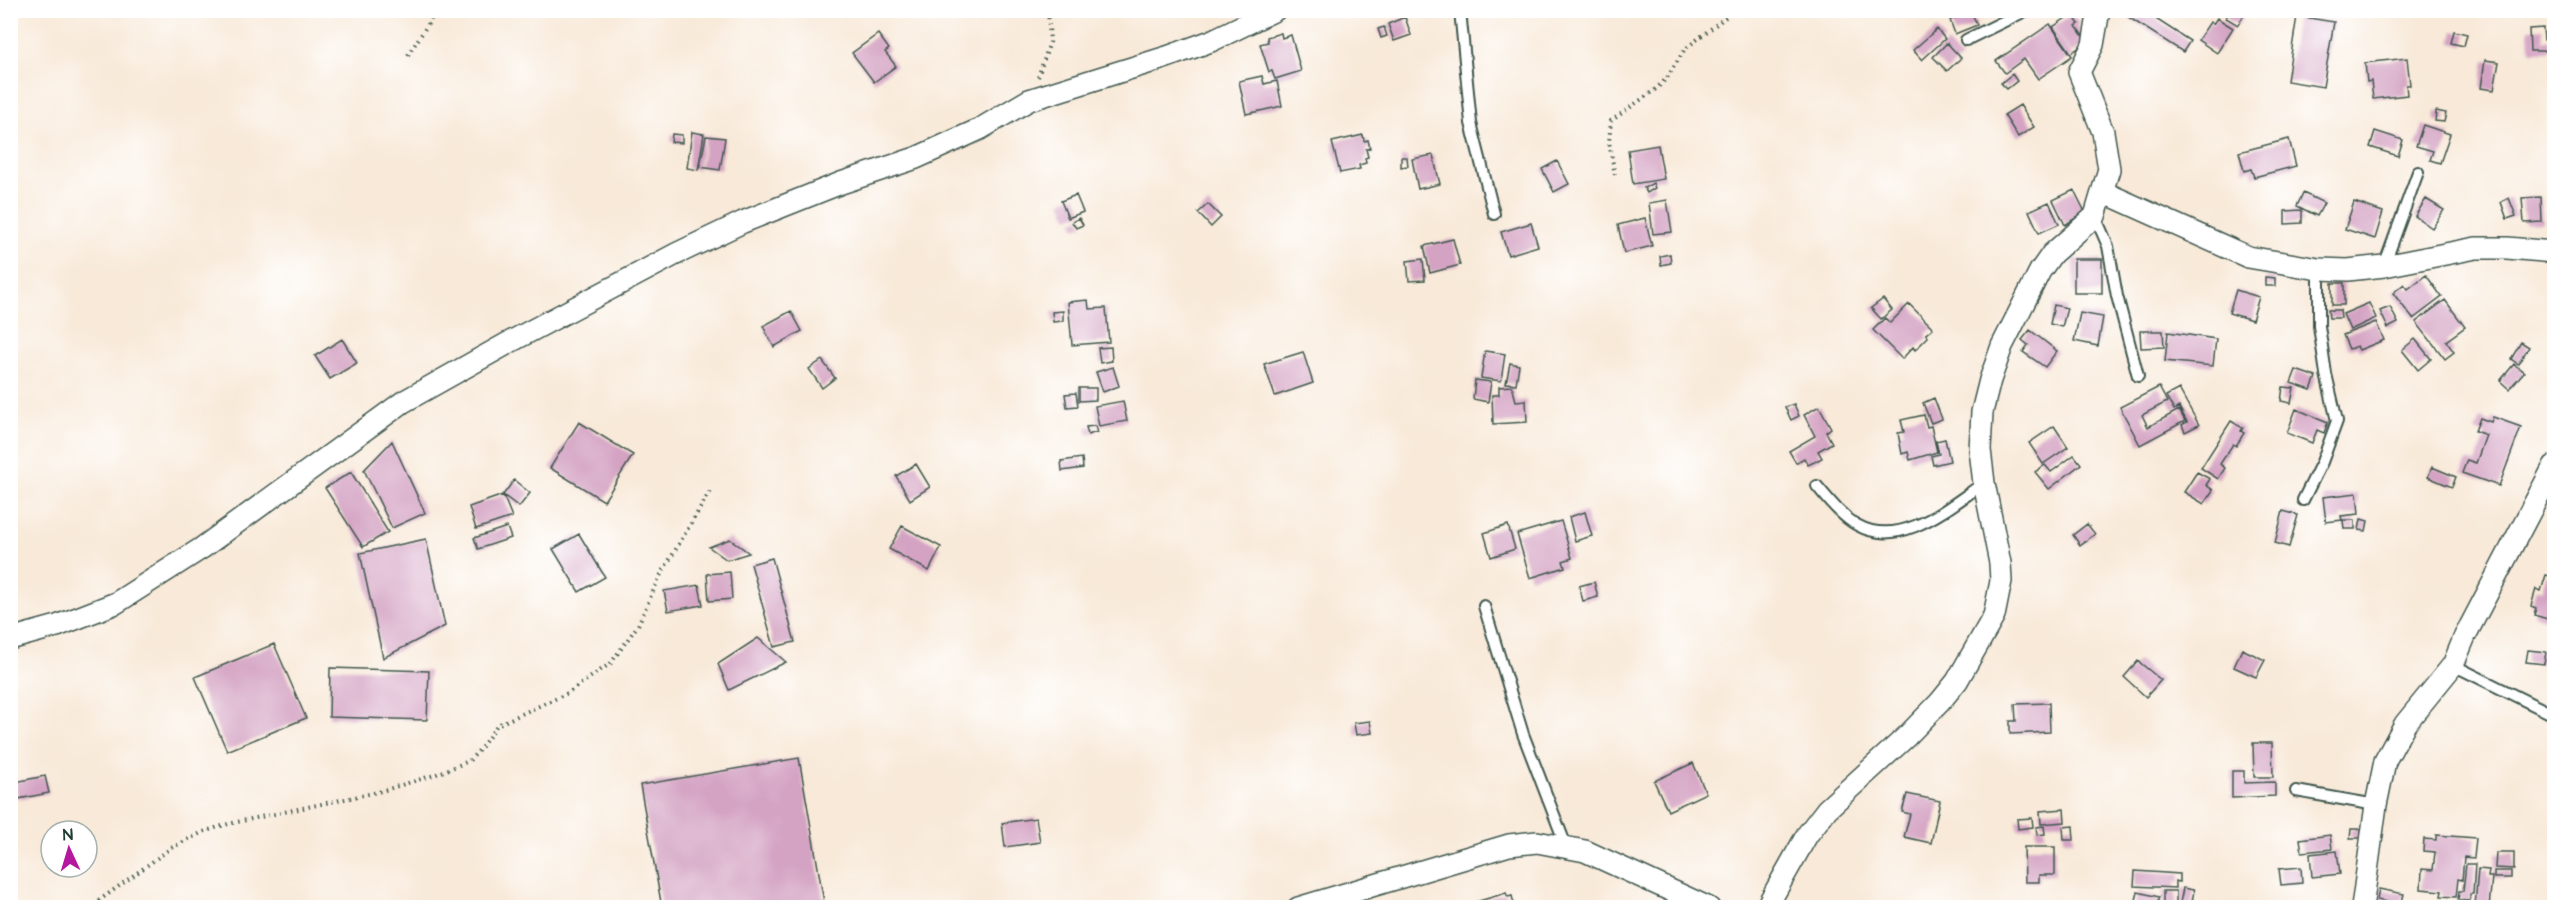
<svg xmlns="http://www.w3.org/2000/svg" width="2565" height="918" viewBox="0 0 2565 918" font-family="'Architects Daughter',sans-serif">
	<rect width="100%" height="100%" fill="#fff"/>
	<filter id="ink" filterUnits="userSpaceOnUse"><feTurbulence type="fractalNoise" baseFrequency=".0167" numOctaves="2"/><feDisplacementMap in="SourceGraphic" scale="12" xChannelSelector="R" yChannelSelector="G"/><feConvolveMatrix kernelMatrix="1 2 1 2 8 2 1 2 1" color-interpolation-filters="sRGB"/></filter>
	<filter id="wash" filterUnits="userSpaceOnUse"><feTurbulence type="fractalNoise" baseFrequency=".008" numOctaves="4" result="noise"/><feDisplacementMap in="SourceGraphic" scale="24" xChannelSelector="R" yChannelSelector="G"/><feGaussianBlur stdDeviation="1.35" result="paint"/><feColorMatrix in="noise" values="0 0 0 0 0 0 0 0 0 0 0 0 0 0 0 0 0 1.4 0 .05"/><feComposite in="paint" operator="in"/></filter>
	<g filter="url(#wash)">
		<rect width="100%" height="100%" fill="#f8e9d8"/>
		<g id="blocks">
			<!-- building -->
			<path fill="#d4a3c3" d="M2117 10H2142L2190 41 2183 52Z
				M2230 10H2247L2238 25 2226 18Z
				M1971 11 1977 25 1955 34 1950 20Z
				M2072 14 2079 24 2076 26 2087 42 2071 53 2053 27Z
				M2297 16 2334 22 2323 87 2287 81Z
				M1405 17 1411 35 1394 41 1388 24Z
				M2217 18 2233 28 2217 53 2198 40 2210 22 2213 24Z
				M2050 24 2072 56 2038 79 2024 59 2005 73 1996 61Z
				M1384 27 1387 36 1381 38 1378 29Z
				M2543 28 2544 40 2550 39V51H2530L2529 29Z
				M1937 29 1945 39 1922 60 1913 50Z
				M2454 31 2467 34 2464 46 2451 43Z
				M1281 33 1282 38 1291 35 1301 71 1275 79 1272 71 1269 72 1260 44 1268 42 1267 37Z
				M878 34 889 49 885 52 896 66 874 82 852 53Z
				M1947 43 1961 58 1947 71 1933 57Z
				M2407 58 2410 85H2406L2407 95 2373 99 2371 81 2367 82 2365 63Z
				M2485 60 2499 62 2494 90 2481 88Z
				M2012 74 2017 81 2007 89 2001 83Z
				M1262 76 1264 84 1277 81 1282 106 1246 114 1239 81Z
				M2020 105 2034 127 2018 137 2004 115Z
				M2436 111 2446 113 2444 122 2435 121Z
				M2423 125 2450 134 2440 163 2430 160 2433 151 2416 146Z
				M2375 131 2403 140 2398 156 2370 147Z
				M692 132 704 134 698 170 687 168Z
				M672 134 682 135V143L671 142Z
				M1363 135 1364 141 1368 140 1370 148 1366 149 1368 157 1365 158 1366 163 1359 165 1360 169 1340 173 1332 142Z
				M706 136 725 138 720 170 700 167Z
				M2289 139 2296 166 2254 177 2251 169 2244 171 2239 152Z
				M1658 145 1664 179 1633 184 1628 150Z
				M1433 155 1440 184 1418 189 1412 159Z
				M1401 157H1407L1408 166 1401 167Z
				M1557 161 1569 184 1554 192 1542 169Z
				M1653 183 1655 188 1647 193 1644 188Z
				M2074 190 2085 212 2065 225 2053 200Z
				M2303 193 2324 203 2317 216 2297 206Z
				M1076 195 1083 212 1068 218 1061 201Z
				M2541 197 2542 222 2524 223 2522 198Z
				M2509 198 2516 216 2507 219 2501 202Z
				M2426 199 2444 210 2432 228 2415 216Z
				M1667 200 1672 232 1653 234 1649 203Z
				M2049 202 2059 224 2039 233 2029 211Z
				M2354 202 2383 212 2375 239 2345 229Z
				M1208 204 1221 217 1211 227 1198 213Z
				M2302 210V223L2285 224V211Z
				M1079 218 1083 225 1076 228 1072 222Z
				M1645 218 1652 246 1624 253 1618 225Z
				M1531 223 1538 246 1508 255 1501 232Z
				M1453 239 1460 265 1430 273 1424 246Z
				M1670 254 1671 263 1661 265 1660 256Z
				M1423 259 1425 280 1409 281 1407 261Z
				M2074 259H2102V293H2074Z
				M2426 275 2442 297 2413 319 2393 293 2404 284 2408 289Z
				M2265 277 2275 278V286H2265Z
				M2332 283H2344V305H2332Z
				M2236 290 2259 297 2252 320 2229 313Z
				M1883 299 1892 310 1881 319 1871 308Z
				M1088 300 1089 309 1106 308 1109 342 1072 345 1068 302Z
				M2445 300 2465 327 2446 341 2454 352 2445 359 2416 322Z
				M2369 303 2376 318 2350 330 2343 314Z
				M1909 304 1933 328 1926 334 1928 337 1915 350 1913 347 1902 359 1873 330 1885 318 1890 323Z
				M2054 305 2067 308 2062 327 2050 324Z
				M2390 307 2398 323 2388 328 2380 311Z
				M2328 310H2340L2341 318H2329Z
				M791 311 802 331 774 347 763 326Z
				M1063 311V321L1053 322 1052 312Z
				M2080 313 2103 317 2098 346 2074 341Z
				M2376 322 2384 340 2359 350 2357 346 2349 349 2343 335Z
				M2030 330 2057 351 2045 367 2023 352 2028 345 2022 340Z
				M2140 331H2163L2164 347 2141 348Z
				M2168 332 2216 339 2213 366 2165 361Z
				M342 339 357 363 330 379 315 356Z
				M2415 339 2431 359 2418 370 2402 350Z
				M2521 342 2529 347 2518 364 2511 359Z
				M1111 347 1112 361 1100 363 1098 348Z
				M1485 351 1505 354 1501 381 1481 378Z
				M1303 352 1313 383 1275 396 1264 364Z
				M822 360 835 378 822 388 809 369Z
				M1510 363 1519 365 1516 384 1506 383Z
				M2514 364 2524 372 2509 389 2500 381Z
				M1113 367 1119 386 1103 392 1096 372Z
				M2296 370 2316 377 2311 390 2291 383Z
				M1475 380 1491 382 1488 402 1473 399Z
				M1512 386 1516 401 1526 400 1527 422 1493 424 1492 395H1499V387Z
				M2159 387 2167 402 2142 415 2148 427 2179 410 2185 421 2140 445 2120 407Z
				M2283 387 2294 388 2291 403 2281 401Z
				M1079 388H1096V400L1079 401Z
				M2179 389 2199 425 2185 432 2182 425 2187 422 2179 407 2174 410 2166 396Z
				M1076 393 1078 406 1067 407 1065 394Z
				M1934 398 1942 419 1931 423 1923 403Z
				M1123 401 1127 421 1099 426 1095 406Z
				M1794 404 1799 416 1791 420 1785 407Z
				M1819 406 1831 428 1826 432 1832 443 1818 451 1822 458 1808 465 1804 458 1796 463 1789 451 1815 436 1804 415Z
				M2296 409 2328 422 2324 433 2317 430 2312 443 2287 433Z
				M1924 415 1927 427 1931 426 1937 452 1910 460 1908 452 1902 454 1898 433 1904 432 1901 420Z
				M2493 417 2521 427 2499 486 2462 473 2467 460 2476 463 2486 435 2475 431 2480 418 2491 422Z
				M2231 421 2243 428 2241 431 2244 433 2236 446 2233 444 2220 464 2225 468 2218 479 2201 468Z
				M579 422 633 455 604 501 550 468Z
				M1095 426 1097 432 1088 435 1086 427Z
				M2054 426 2068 447 2043 464 2029 443Z
				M1945 439 1950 461 1933 465 1931 456 1939 454 1936 441Z
				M392 441 425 513 392 528 364 470Z
				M2074 455 2081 464 2049 489 2035 472 2045 465 2051 472Z
				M1082 458 1083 468 1062 471 1061 461Z
				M916 464 930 487 910 500 896 476Z
				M2432 467 2456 477 2452 487 2428 477Z
				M351 472 388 532 363 547 325 488Z
				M2197 472 2210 479 2206 485 2213 490 2204 504 2184 492Z
				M514 480 530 493 519 507 503 495 512 517 476 529 469 507 503 495Z
				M2357 493 2359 514 2341 516 2342 520 2326 522 2323 497Z
				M2283 511 2298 515 2289 547 2275 543Z
				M1585 512 1592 536 1575 541 1569 517Z
				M2361 519 2368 521 2366 531 2359 530Z
				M2343 520H2355V529H2344Z
				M1561 521 1572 558 1563 561 1565 567 1530 578 1517 534Z
				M2087 524 2095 534 2080 545 2073 535Z
				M1508 525 1515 549 1491 557 1484 533Z
				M902 526 941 547 929 571 889 549Z
				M507 527 511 538 478 549 474 538Z
				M579 534 605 577 579 592 553 549Z
				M426 539 445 626 383 658 360 553Z
				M730 539 749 553 727 560 709 547Z
				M772 558 795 642 774 647 751 564Z
				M730 572 732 599 709 601 707 574Z
				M2546 575 2554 577V621L2534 615 2536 608 2531 606 2536 589 2541 591Z
				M1594 582 1598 597 1583 601 1579 586Z
				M699 585 703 605 668 611 664 591Z
				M758 638 786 662 729 690 718 664Z
				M274 644 306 718 227 751 195 677Z
				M2242 649 2265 660 2256 677 2234 667Z
				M2528 650 2546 652 2544 664 2526 662Z
				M2138 661 2161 680 2146 697 2124 677Z
				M330 668 429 671 427 720 329 717Z
				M2049 703 2050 732 2010 734V721H2016L2015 704Z
				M1370 721 1372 733 1356 735 1354 723Z
				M2253 743H2272L2273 777H2254Z
				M799 758 825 908H662L640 785Z
				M1693 763 1706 793 1668 811 1654 781Z
				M2232 771H2244V783L2275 782V796L2232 798Z
				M45 776 49 793 18 799 15 782Z
				M1907 794 1940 801 1931 843 1904 837 1910 814 1902 812Z
				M2064 809 2065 822 2041 824 2040 811Z
				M1036 818 1040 842 1005 847 1002 823Z
				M2032 818 2033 827 2018 829 2017 819Z
				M2044 826 2045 834 2037 835 2036 827Z
				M2073 826 2074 840H2064L2063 827Z
				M2351 829H2361V838H2350Z
				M2330 835 2332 849 2302 852 2300 839Z
				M2436 835 2476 838 2474 858 2464 857 2462 880 2458 879 2456 897 2441 896 2442 891 2421 889 2422 869 2433 870 2435 852 2423 851 2424 839 2436 840Z
				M2024 847H2055V875H2039V882H2025Z
				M2337 851 2340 874 2312 877 2310 854Z
				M2496 853H2514V869L2495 868Z
				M2466 864H2475L2473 894H2470V901L2458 900 2459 891H2463Z
				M2301 867 2302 883 2281 885 2279 869Z
				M2478 869 2489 870 2488 877H2492L2489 907 2475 906Z
				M2135 871 2180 874V882L2175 881V888L2134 886Z
				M2494 871H2511V878H2494Z
				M2183 888 2194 890 2191 908H2179Z
				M2379 889 2404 894 2401 905 2377 900Z
				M2163 891H2176V908H2163Z
				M2138 892 2159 897 2156 908H2134Z
				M1506 893 1508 897 1512 896 1514 904 1510 905 1511 908H1470L1469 904Z"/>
		</g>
	</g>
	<g filter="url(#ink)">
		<use href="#blocks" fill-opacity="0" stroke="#40574d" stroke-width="1.5"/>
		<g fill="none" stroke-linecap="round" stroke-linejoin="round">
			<!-- service casing -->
			<g stroke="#40574d" stroke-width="14">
				<path id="service" d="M1460 10 1471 123 1494 214
					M1966 40 2027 10
					M2095 216 2108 246 2117 296 2138 376
					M2384 266 2418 172
					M1817 486C1829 500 1841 516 1857 525 1901 550 1950 506 1984 483
					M2303 500 2322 462 2337 421 2326 374 2319 326V269
					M1484 606 1523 734 1566 846
					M2453 665 2554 715
					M2296 791 2376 805"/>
			</g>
			<!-- minor casing -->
			<g stroke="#40574d" stroke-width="24">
				<path id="minor" d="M2103 192 2248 257 2319 269 2348 270 2384 266 2476 248H2507L2554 252
					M10 639 57 626 116 603 202 548 403 402 510 342 676 254 743 222 841 183 916 158 980 129 1029 100 1167 57 1211 41 1275 10
					M1298 908 1509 845 1537 842 1585 851 1709 908
					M1766 908 1807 835 1827 809 1907 736 1940 702 1957 681 1994 616 2001 581 2000 563 1984 483 1980 450 1982 412 1990 380 2002 346 2040 271 2052 254 2095 216 2109 169 2103 132 2079 72 2093 45 2099 10
					M2362 908 2376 805 2385 761 2405 724 2453 665 2465 636 2554 466"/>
			</g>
			<!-- path -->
			<path stroke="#40574d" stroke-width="4" stroke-dasharray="1.5 4.5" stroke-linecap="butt" d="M408 55 437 10
				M1038 77 1050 42 1048 10
				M1615 175 1609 142 1611 121 1656 89 1667 78 1685 49 1727 16V10
				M89 908 171 848 203 832 228 824 382 791 434 775 469 761 481 748 497 725 568 693 611 663 638 625 660 576 712 488"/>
			<!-- service -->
			<use href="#service" stroke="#fff" stroke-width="10"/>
			<!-- minor -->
			<use href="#minor" stroke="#fff" stroke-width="21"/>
		</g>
	</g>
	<!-- margin -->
	<rect width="2565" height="918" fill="none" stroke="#fff" stroke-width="36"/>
	<!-- north arrow -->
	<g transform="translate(69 849) rotate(356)"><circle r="28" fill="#ffffff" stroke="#a5b1ae" stroke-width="1.5"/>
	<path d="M0-4.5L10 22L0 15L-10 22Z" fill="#b5179e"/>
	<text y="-9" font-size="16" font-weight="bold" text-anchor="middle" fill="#1f3d34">N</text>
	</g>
</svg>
